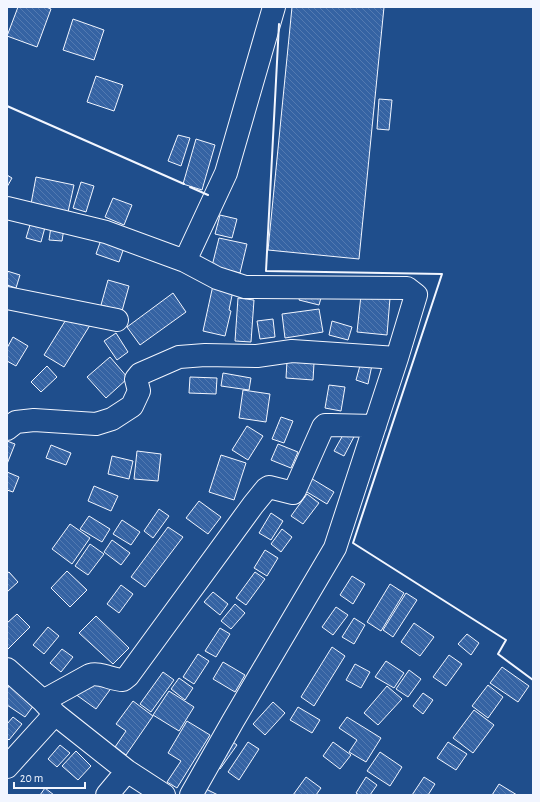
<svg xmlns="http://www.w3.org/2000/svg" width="540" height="802" viewBox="0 0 540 802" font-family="'Alegreya Sans',sans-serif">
	<defs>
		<pattern id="building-back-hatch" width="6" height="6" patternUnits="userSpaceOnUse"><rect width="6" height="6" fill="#3563a3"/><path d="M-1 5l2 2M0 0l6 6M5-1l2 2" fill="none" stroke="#537ab1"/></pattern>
	</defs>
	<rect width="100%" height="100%" fill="#1f4e8c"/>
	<!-- building -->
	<path fill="url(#building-back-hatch)" stroke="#f2f6ff" d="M18 7H46L51 9 37 47 7 36Z
		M292 7H384L359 259 268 250Z
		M73 19 104 30 94 60 63 50Z
		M96 76 123 85 114 111 87 102Z
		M379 99 392 100 389 130 377 129Z
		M178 135 190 138 181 166 168 161Z
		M196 139 215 145 202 190 183 184Z
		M7 175 12 178 7 187Z
		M36 177 74 185 68 212 31 204Z
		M81 182 94 186 86 212 73 208Z
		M113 198 132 205 124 225 105 217Z
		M33 215 47 220 41 242 26 238Z
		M220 215 237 219 232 238 215 234Z
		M52 220 65 222 62 241 49 240Z
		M103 234 126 242 119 262 96 254Z
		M219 238 247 244 240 273 212 266Z
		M7 271 20 275 16 288 7 285Z
		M215 276 235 281 229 310 231 311 225 336 203 331Z
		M108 280 129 286 122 311 101 305Z
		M303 286 323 291 319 305 299 300Z
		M173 293 186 312 140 345 127 327Z
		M361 295 390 298 387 335 357 332Z
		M238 298 254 300 251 342 235 341Z
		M319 309 323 332 285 338 282 314Z
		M72 310 92 322 64 367 44 355Z
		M273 319 275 337 260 339 257 321Z
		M332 321 352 327 348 340 329 335Z
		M116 333 128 352 117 360 104 341Z
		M13 337 28 346 16 366 7 361V348Z
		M110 357 128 378 106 398 87 377Z
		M287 361 314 363 313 380 286 378Z
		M361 362 372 365 368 384 356 380Z
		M47 366 57 377 41 392 31 382Z
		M223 373 251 378 249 390 221 386Z
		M190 377 217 378 216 394 189 393Z
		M329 385 345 387 341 411 325 408Z
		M243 390 270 394 266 422 239 418Z
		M281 417 293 421 284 443 272 439Z
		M247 426 263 436 248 460 232 450Z
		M348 426 357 431 344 456 334 451Z
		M7 441 15 444 7 464Z
		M278 444 298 452 291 468 271 460Z
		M51 445 71 453 66 465 46 458Z
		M137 451 161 454 158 481 134 479Z
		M221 455 246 463 234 500 209 492Z
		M112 456 133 461 129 479 108 474Z
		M7 472 19 477 13 492 7 490Z
		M304 474 334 492 327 504 297 486Z
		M94 486 118 496 111 511 88 501Z
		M307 494 319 503 303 524 291 516Z
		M199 501 221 517 208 534 186 518Z
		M159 509 169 516 153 538 144 531Z
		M271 513 283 521 271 540 259 533Z
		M89 516 110 529 102 542 80 529Z
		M122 520 140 532 131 545 113 534Z
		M70 524 90 538 72 564 52 549Z
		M168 527 183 537 145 587 131 577Z
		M282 529 292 537 281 552 271 544Z
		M112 540 130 553 121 565 104 552Z
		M90 544 104 554 88 575 75 566Z
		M265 550 278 558 267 576 254 568Z
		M67 571 87 590 70 607 51 588Z
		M9 572 18 582 7 592V573Z
		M255 572 265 579 246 605 236 598Z
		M352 576 365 584 353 604 340 595Z
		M390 584 404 593 381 631 367 622Z
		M121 585 133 594 119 613 107 604Z
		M213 592 228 604 220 615 204 602Z
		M406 593 417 600 393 637 383 630Z
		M235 604 245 613 231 629 221 621Z
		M336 607 348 615 333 635 322 627Z
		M17 614 30 627 7 650V623Z
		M96 616 129 648 113 664 79 633Z
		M354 618 365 625 354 644 342 637Z
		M414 623 434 637 420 656 401 642Z
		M48 627 59 636 44 654 33 645Z
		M220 628 230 634 216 657 205 651Z
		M467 634 479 643 471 655 458 644Z
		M332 647 345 656 314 706 301 697Z
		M62 649 73 657 61 672 50 663Z
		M198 654 209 661 194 684 183 677Z
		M449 655 462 664 446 686 433 677Z
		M386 661 404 673 394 688 375 677Z
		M223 662 245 675 235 692 213 679Z
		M355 664 370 672 361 688 346 680Z
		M502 667 529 686 518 702 490 683Z
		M86 669 112 687 96 709 71 691Z
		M409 670 421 679 408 697 396 689Z
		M163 672 174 680 151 712 140 704Z
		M179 678 193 688 185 700 171 689Z
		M12 682 37 701 25 717 7 705V689Z
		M488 685 503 697 488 718 472 706Z
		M387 686 402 699 378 725 364 713Z
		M169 691 194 707 179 731 153 715Z
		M423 693 433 700 423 714 413 706Z
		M133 701 153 716 126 755 115 747 126 731 116 724Z
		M273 702 285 713 265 735 253 724Z
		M298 707 320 720 312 733 290 720Z
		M474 710 494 725 473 753 453 738Z
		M13 717 22 724 9 740 7 738V724Z
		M347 717 381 738 366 762 349 752 357 740 339 728Z
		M187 721 210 735 177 788 167 782 181 761 168 753Z
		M222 734 237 745 220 769 205 758Z
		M248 742 259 749 239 780 228 772Z
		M333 742 351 755 340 769 323 756Z
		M448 742 467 754 456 770 437 758Z
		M60 745 70 753 57 767 48 759Z
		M76 751 91 766 78 780 62 766Z
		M380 752 402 767 390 786 367 771Z
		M306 777 321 788 316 795H293Z
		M366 777 377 785 370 795H359L356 793Z
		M424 777 435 784 428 795H412Z
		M499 784 517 795H492Z
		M45 788 54 795H40Z
		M206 789 218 795H203Z"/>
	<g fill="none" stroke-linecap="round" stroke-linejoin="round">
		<!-- minor casing -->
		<g stroke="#f2f6ff" stroke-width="24">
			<path id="minor" d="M7 208 106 232 185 261 226 173 274 7
				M185 261 217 278 245 287 407 288 416 295 397 358 335 548 233 721 191 795
				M7 298 117 320
				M7 429 16 422 34 420 96 424 112 419 132 406 139 391 136 379 140 374 179 357 205 355 257 356 292 351 397 358
				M7 669 43 701 55 714 127 771 164 795
				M43 701 90 675C100 672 112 680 123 680L128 676 253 505 266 489 269 487 293 493 295 490 323 427 325 425H331L375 426
				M7 767 55 714
				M107 795 127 771"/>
		</g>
		<!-- minor -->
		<use href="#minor" stroke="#1f4e8c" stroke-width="22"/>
		<!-- wall -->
		<path stroke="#f2f6ff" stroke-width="2" d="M279 24 266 271 442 274 353 543 506 640 498 654 533 680
			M7 106 184 184
			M190 187 208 195"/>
	</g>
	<!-- border -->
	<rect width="540" height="802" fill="none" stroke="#f2f6ff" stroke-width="16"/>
	<!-- scale -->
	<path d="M14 782v6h71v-6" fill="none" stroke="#f2f6ff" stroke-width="2"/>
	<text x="20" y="782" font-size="12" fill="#f2f6ff" stroke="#1f4e8c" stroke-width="3" paint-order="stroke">20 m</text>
</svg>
